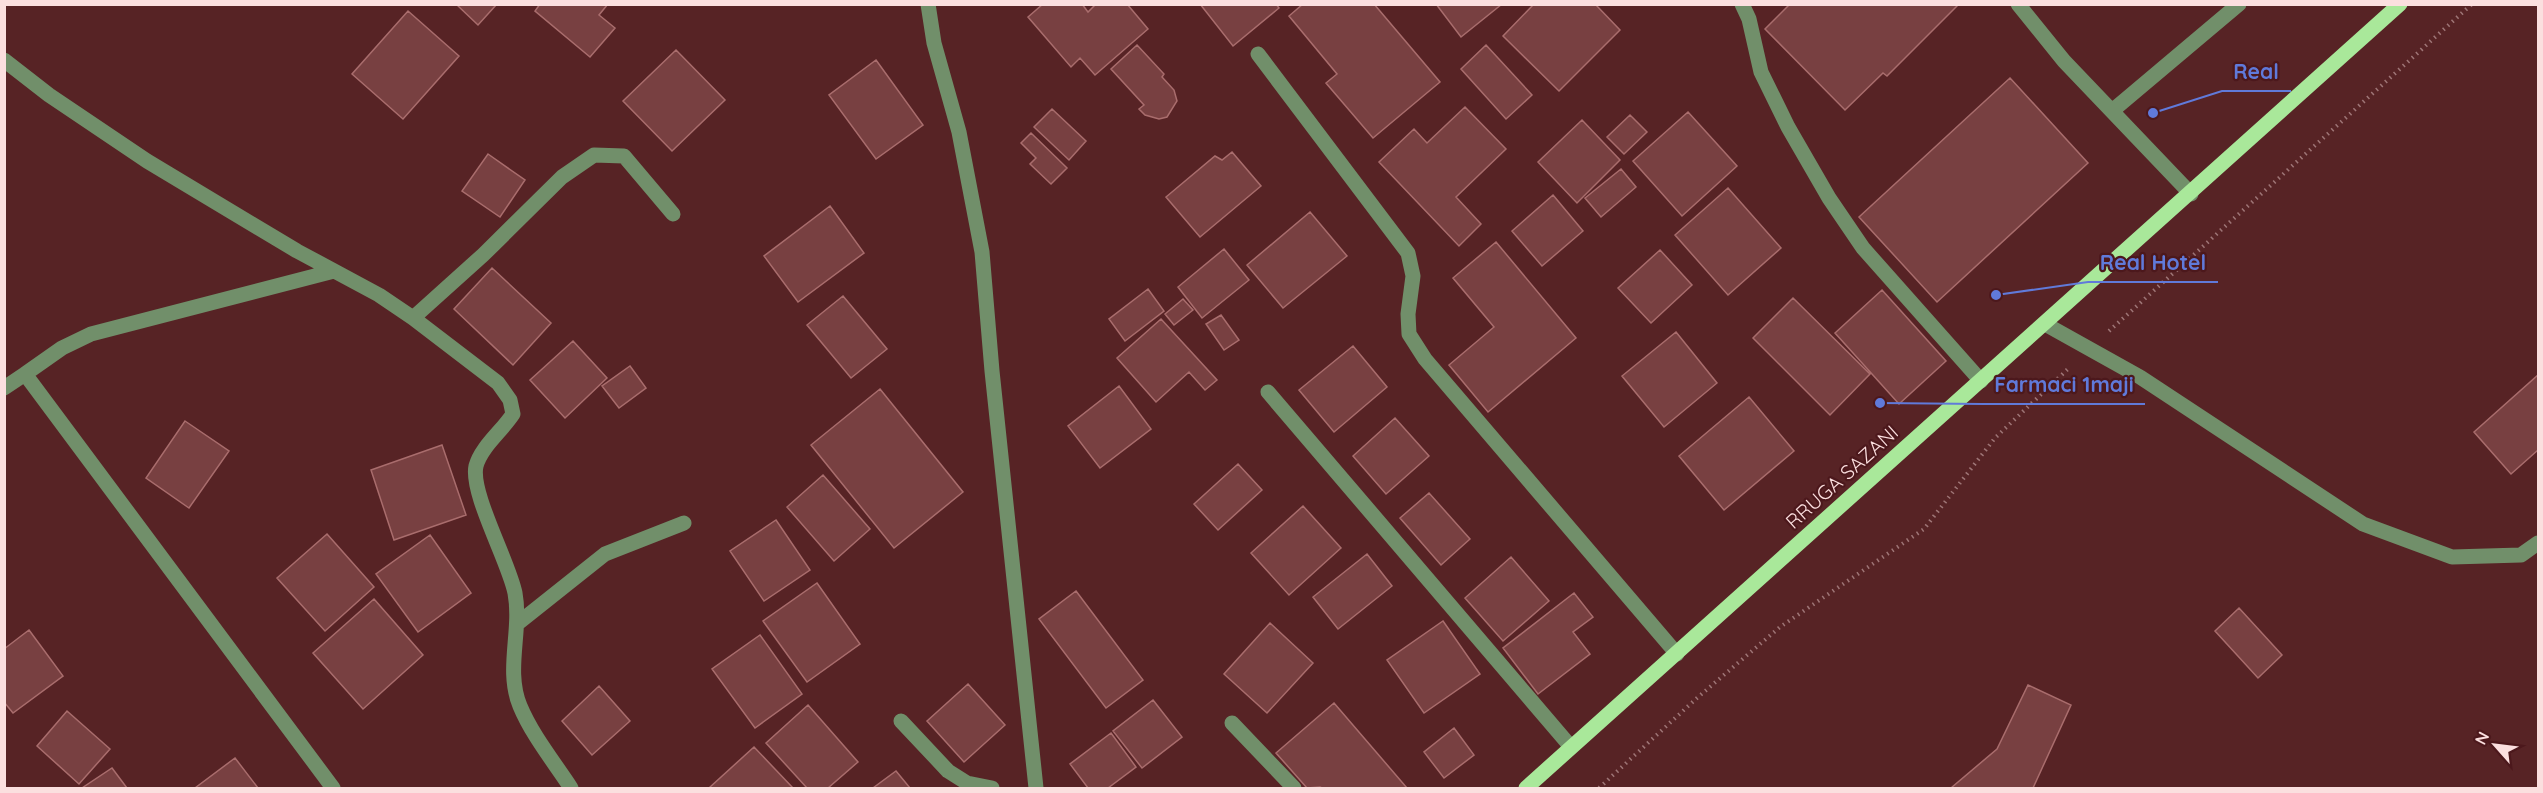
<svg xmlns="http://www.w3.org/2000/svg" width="2543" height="793" viewBox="0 0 2543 793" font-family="Quicksand,sans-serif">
	<rect width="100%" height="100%" fill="#572325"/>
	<!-- building -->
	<path fill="#784041" stroke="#a96d6d" stroke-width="1.5" d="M456 4H497L478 25Z
		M540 4H608L599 15 615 28 590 57 535 11Z
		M1043 4H1082L1088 12 1096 4H1127L1148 29 1095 75 1080 58 1071 67 1028 17Z
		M1200 4H1276L1279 8 1233 46Z
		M1303 4H1374L1440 82 1373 138 1326 83 1337 74 1289 16Z
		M1436 4H1502L1461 37Z
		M1534 4H1595L1620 30 1559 91 1503 36Z
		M1790 4H1959L1887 76 1883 73 1845 110 1765 29Z
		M408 11 459 56 403 119 352 74Z
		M1137 45 1164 74 1162 77 1174 90 1177 101 1167 117 1159 119 1145 115 1139 109 1144 105 1111 69Z
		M1486 45 1532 95 1506 119 1461 69Z
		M676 50 725 100 672 151 623 101Z
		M876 60 923 125 876 159 829 95Z
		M2010 78 2088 163 1937 302 1859 217Z
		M1465 107 1506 149 1456 197 1481 224 1459 246 1379 162 1414 129 1427 143Z
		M1052 109 1086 141 1069 160 1034 127Z
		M1688 112 1737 166 1682 216 1633 161Z
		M1630 115 1647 132 1624 154 1607 137Z
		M1582 120 1620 160 1577 203 1538 162Z
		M1031 133 1067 168 1051 184 1030 164 1036 158 1021 143Z
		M1232 152 1261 186 1200 237 1166 197 1215 156 1222 160Z
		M488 154 525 180 500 217 462 191Z
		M1621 169 1636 187 1601 217 1585 198Z
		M1728 188 1781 248 1728 295 1675 235Z
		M1553 195 1583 231 1542 266 1512 231Z
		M830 206 864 253 798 302 764 256Z
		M1310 212 1347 256 1283 308 1247 265Z
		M1496 242 1576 338 1488 412 1449 365 1494 327 1453 278Z
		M1224 249 1249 280 1202 318 1178 287Z
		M1660 250 1692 285 1651 323 1618 288Z
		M492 268 551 323 513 365 454 309Z
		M1148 289 1164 311 1125 341 1109 319Z
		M1882 290 1946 361 1899 404 1835 333Z
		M843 296 887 349 851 378 807 325Z
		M1793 298 1870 374 1830 415 1753 338Z
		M1183 299 1193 310 1174 325 1165 314Z
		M1221 315 1239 340 1224 350 1206 324Z
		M1161 319 1217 380 1205 390 1189 372 1156 402 1117 358Z
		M1676 332 1717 383 1664 427 1622 376Z
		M573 341 607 378 565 418 530 380Z
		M1353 346 1387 387 1334 432 1299 390Z
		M630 366 646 388 619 408 602 386Z
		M2538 375V450L2511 474 2474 432Z
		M1119 386 1151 429 1100 468 1068 426Z
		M880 389 963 492 894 548 811 445Z
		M1749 397 1794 451 1724 510 1679 456Z
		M1395 418 1429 456 1386 494 1353 456Z
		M185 421 229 451 189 508 146 478Z
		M442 445 466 515 394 540 371 470Z
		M1238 464 1262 490 1218 530 1194 504Z
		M823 475 870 529 834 561 787 507Z
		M1429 493 1470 539 1441 565 1400 518Z
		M1303 506 1341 548 1289 595 1251 553Z
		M776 520 810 570 764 601 730 551Z
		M327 534 374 587 325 631 277 578Z
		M430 535 471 593 418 632 376 574Z
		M1367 554 1392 586 1338 629 1313 597Z
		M1511 557 1549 601 1503 641 1465 598Z
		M817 583 860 644 807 682 763 621Z
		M1076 591 1143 680 1106 708 1039 619Z
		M1574 593 1593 617 1573 632 1590 654 1538 694 1503 648Z
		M374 599 423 655 363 709 313 653Z
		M2239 608 2282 655 2258 678 2215 631Z
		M1443 621 1480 674 1424 713 1387 660Z
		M1270 623 1313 663 1267 713 1224 674Z
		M29 630 63 676 13 713 4 702V649Z
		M760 635 802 694 755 728 712 669Z
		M968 684 1005 725 964 762 927 721Z
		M2028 685 2071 705 2033 788H1951L1997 749Z
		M599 686 630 721 592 755 562 721Z
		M1153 700 1182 737 1142 768 1113 731Z
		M1334 703 1407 788H1322L1320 787 1307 788 1276 753Z
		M808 705 858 762 828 788H807L766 743Z
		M67 711 110 749 79 784 37 746Z
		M1454 728 1474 755 1444 778 1424 752Z
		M1111 733 1136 767 1108 788H1088L1070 764Z
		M754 747 793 788H709Z
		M235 758 258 788H195Z
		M112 768 127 788H82Z
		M896 771 910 788H873Z"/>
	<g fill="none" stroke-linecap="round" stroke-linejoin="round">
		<!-- path -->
		<path stroke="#9e7576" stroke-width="4" stroke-dasharray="1.5 4.5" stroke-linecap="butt" d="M2109 331 2472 4
			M1599 788 1697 698 1780 627 1924 529 1995 438 2070 367"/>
		<!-- minor -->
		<path stroke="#718f6a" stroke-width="15" d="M928 4 934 43 959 132 982 252 992 371 1036 788
			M1742 4 1749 19 1761 72 1788 127 1829 198 1863 248 1981 381
			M2018 4 2064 61 2191 194
			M1258 54 1408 253 1413 276 1408 314 1409 334 1425 359 1677 654
			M4 60 49 95 147 161 297 251 379 295 413 318 498 383 510 400 513 414C502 431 481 447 476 466 470 493 509 562 515 593 522 631 505 670 520 706 532 735 554 762 571 788
			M2112 111 2239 4
			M413 318 483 255 562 177 594 155 624 156 673 214
			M2045 324 2140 377 2363 524 2452 557 2521 555 2538 543
			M25 374 62 348 91 334 334 271
			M4 388 25 374 333 788
			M1268 392 1571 747
			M517 624 605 554 684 523
			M901 721 948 771 967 783 992 788
			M1232 723 1294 788"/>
		<!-- major -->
		<path stroke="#a9e89a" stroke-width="15" d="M1526 788 2400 4"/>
	</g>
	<g text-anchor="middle" stroke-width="4.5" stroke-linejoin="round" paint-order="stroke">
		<!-- street labels -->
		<g font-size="20" fill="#fbdfdf" stroke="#4c181c">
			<text transform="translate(1842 477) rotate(-42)" y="7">RRUGA SAZANI</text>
		</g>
	</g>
	<!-- callouts -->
	<path fill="none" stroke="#607ada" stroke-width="2" d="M2153 113L2222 91H2291M1996 295L2088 282H2218M1880 403L1982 404H2145"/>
	<g fill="#607ada" stroke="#4c181c" stroke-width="2">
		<circle cx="2153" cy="113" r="6"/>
		<circle cx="1996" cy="295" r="6"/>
		<circle cx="1880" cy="403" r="6"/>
	</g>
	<g font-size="21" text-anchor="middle" font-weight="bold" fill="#607ada" stroke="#4c181c" stroke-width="4.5" stroke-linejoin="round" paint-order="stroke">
		<text x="2256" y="79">Real</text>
		<text x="2153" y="270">Real Hotel</text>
		<text x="2064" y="392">Farmaci 1maji</text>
	</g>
	<!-- border -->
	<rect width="2543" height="793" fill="none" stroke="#fbdfdf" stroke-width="12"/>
	<!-- north arrow -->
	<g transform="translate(2495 745) rotate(298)" stroke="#4c181c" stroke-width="4.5" paint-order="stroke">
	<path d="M0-4.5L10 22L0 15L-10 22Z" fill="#fbdfdf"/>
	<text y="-9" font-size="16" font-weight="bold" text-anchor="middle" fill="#fbdfdf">N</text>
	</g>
</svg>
